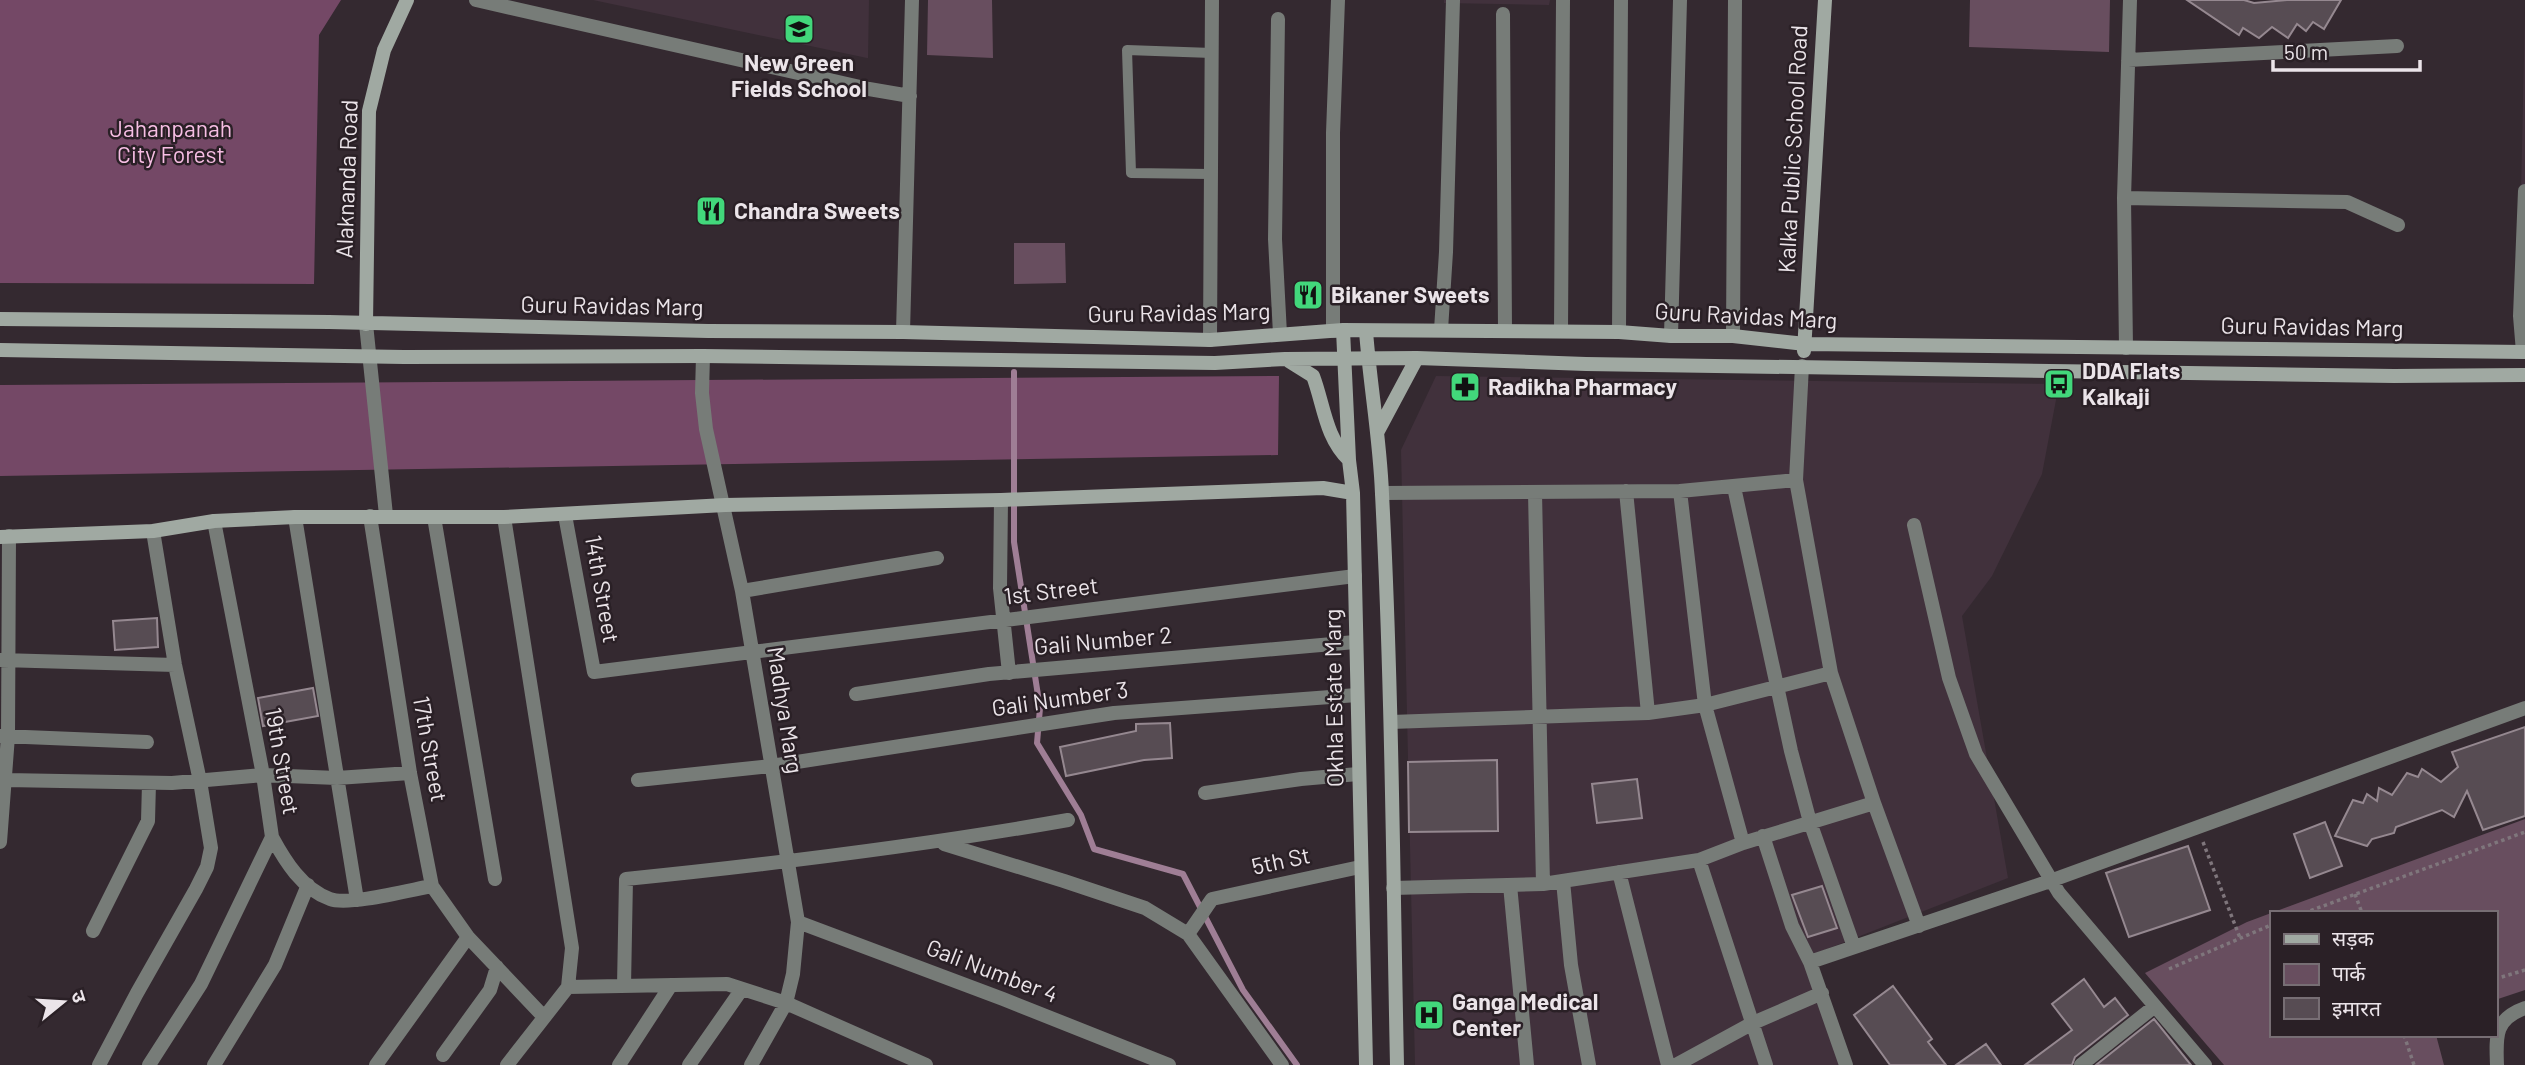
<svg xmlns="http://www.w3.org/2000/svg" width="2525" height="1065" viewBox="0 0 2525 1065" font-family="Barlow,'Noto Sans Devanagari',sans-serif">
	<rect width="100%" height="100%" fill="#342930"/>
	<!-- built -->
	<path fill="#41313c" d="M593 0H869L868 58H867Z
		M1444 0H1550L1549 5 1444 3Z
		M2525 12V192H2521Z
		M1436 376 2059 384 2042 474 1992 576 1962 616 2008 878 1809 956 1847 1065H1415L1401 450Z"/>
	<!-- green -->
	<path fill="#684e5f" d="M928 0H992L993 58 927 55Z
		M1970 0H2110L2109 52 1969 47Z
		M1014 243H1065L1066 283 1014 284Z
		M2525 819V990L2495 1000V913H2271V1035H2436L2444 1065H2224L2145 973 2247 922Z"/>
	<!-- forest -->
	<path fill="#744866" d="M0 0H341L319 35 314 284 0 283Z
		M1279 376 1278 455 0 476V385Z"/>
	<g fill="none" stroke-linecap="round" stroke-linejoin="round">
		<!-- stream -->
		<path stroke="#9f7e95" stroke-width="6" d="M1014 372V542L1040 708 1037 743 1081 815 1094 849 1183 874 1243 990 1297 1065"/>
	</g>
	<!-- building -->
	<path fill="#574c53" stroke="#958890" stroke-width="2" d="M2187 0H2244L2254 3 2287 0H2341L2324 29 2313 22 2306 31 2297 24 2288 38 2272 27 2259 38 2243 28 2239 35Z
		M157 618 158 647 115 650 113 621Z
		M313 688 318 716 263 726 258 698Z
		M1170 723 1172 758 1144 760 1066 776 1060 747 1136 731V724Z
		M2525 727V816L2483 830 2467 791 2454 817 2442 810 2396 827 2394 833 2372 839 2367 846 2335 836 2353 800 2363 803 2367 794 2377 801 2379 788 2392 795 2407 773 2418 777 2422 769 2441 782 2458 767 2452 752Z
		M1497 760 1498 831 1409 832 1408 762Z
		M1637 779 1642 818 1597 823 1592 784Z
		M2325 822 2342 866 2310 878 2294 834Z
		M2188 846 2210 910 2129 937 2106 873Z
		M1822 886 1837 928 1808 937 1792 895Z
		M2084 979 2104 1007 2115 998 2128 1015 2075 1057 2072 1065H2025L2072 1030 2052 1004Z
		M1893 986 1932 1039 1928 1042 1946 1065H1890L1854 1015Z
		M2154 1019 2191 1065H2096Z
		M1986 1044 2001 1065H1956Z"/>
	<g fill="none" stroke-linecap="round" stroke-linejoin="round">
		<!-- path -->
		<path stroke="#7f767c" stroke-width="3.5" stroke-dasharray="3.5 3.5" stroke-linecap="butt" d="M2203 842 2240 938
			M2355 894 2362 913
			M2304 913 2525 832
			M2169 969 2271 925
			M2495 979 2525 970
			M2404 1035 2414 1065"/>
		<!-- lane -->
		<path stroke="#777c78" stroke-width="10" d="M1211 174 1131 173 1127 50 1212 53"/>
		<!-- street -->
		<path stroke="#777c78" stroke-width="14" d="M476 0 869 89 910 96
			M1503 14 1505 331
			M1278 19 1275 239 1280 334
			M2128 60 2397 46
			M2124 198 2347 202 2398 225
			M366 324 386 515
			M1441 330 1446 252 1453 0
			M1333 331V133L1338 0
			M1561 331 1563 0
			M903 332 912 0
			M1619 332 1621 0
			M1671 336 1680 0
			M1733 336 1735 0
			M1210 340 1212 0
			M2126 348 2124 198 2130 0
			M2523 352 2520 316 2525 191
			M703 356 702 393 706 429 742 591 798 922 793 974 786 1003 751 1065
			M1734 487 1791 751 1810 822 1854 947
			M1626 491 1648 713
			M1680 491 1705 705 1743 843
			M1535 492 1543 884
			M1382 493 1680 491 1796 480
			M1001 500 1000 588 1009 673
			M565 515 594 672 1355 576
			M370 516 410 773 432 886 468 937 544 1017
			M295 517 357 900
			M434 517 495 879
			M504 517 572 948 568 987 507 1065
			M1914 525 1949 678 1976 754 2059 893 2205 1065
			M742 591 937 558
			M1 660 175 665
			M856 694 989 674 1355 642
			M1391 722 1648 713 1705 705 1831 673
			M1 736 147 742
			M6 780 172 783 263 775 337 778 410 773
			M638 780 771 766 1114 713 1357 695
			M1205 793 1301 779 1358 774
			M1874 803 1919 926
			M1763 836 1792 926 1810 962
			M272 837C285 861 302 889 330 899 348 906 410 890 432 886
			M0 842 8 736 9 536
			M944 844 1064 881 1145 908 1188 934 1282 1065
			M1699 860 1766 1065
			M1619 872 1668 1065
			M1563 881 1571 965 1589 1065
			M1510 885 1527 1065
			M1393 888 1543 884 1699 860 1743 843 1874 803 1831 673 1796 480 1802 366
			M798 922 1003 999 1169 1065
			M93 931 148 821 149 783
			M1188 934 1212 899 1360 867
			M624 986 626 879C774 864 921 846 1068 820
			M568 987 727 984 786 1003 926 1065
			M443 1055 490 990 497 967
			M99 1065 137 993 196 889 207 867 211 848 200 781 175 665 153 531
			M149 1065 201 984 272 837 263 775 214 521
			M214 1065 275 965 308 885
			M376 1065 468 937
			M619 1065 671 985
			M689 1065 742 989
			M1676 1065 1753 1023 1822 993
			M1846 1065 1810 962 2050 881 2525 708
			M2081 1065 2155 1006
			M2497 1065C2496 1037 2494 1019 2525 1008"/>
		<!-- secondary -->
		<path stroke="#a0a9a2" stroke-width="14" d="M0 319 329 322 708 331 903 332 1210 340 1343 330 1619 332 1671 336H1733L1805 344 2525 352
			M366 324 369 111 384 50 407 0
			M1343 330 1349 460 1353 493 1366 1065
			M1366 331C1370 385 1380 439 1382 494 1392 684 1393 875 1397 1065
			M0 350 404 357 703 356 1215 363 1285 359 1417 358 1586 364 2122 372 2394 376 2525 375
			M1804 351 1825 0
			M1289 361 1313 376C1324 405 1325 437 1349 460
			M1378 431 1417 358
			M0 537 153 531 214 521 295 517H504L725 505 1001 500 1323 488 1353 493"/>
	</g>
	<!-- icons -->
	<defs>
		<g id="school-square" transform="scale(1.575)"><rect x="-9" y="-9" width="18" height="18" rx="4" fill="#42d77b" stroke="#2a2026"/><path d="M0-5L7-2L0 1L-7-2ZM-4 1L0 2.5L4 1V4Q0 6-4 4Z" fill="#111"/></g>
		<g id="restaurant-square" transform="scale(1.575)"><rect x="-9" y="-9" width="18" height="18" rx="4" fill="#42d77b" stroke="#2a2026"/><path d="M-5-6h1v4h1v-4h1v4h1v-4h1v5L-1.5 .5V6h-2V.5L-5-1ZM5-6V6H3V1.5H1.5Q1.5-4 5-6Z" fill="#111"/></g>
		<g id="bus-square" transform="scale(1.575)"><rect x="-9" y="-9" width="18" height="18" rx="4" fill="#42d77b" stroke="#2a2026"/><path d="M-5-6H5V4H4V6H2V4H-2V6H-4V4H-5ZM-3.5-4V0h7V-4ZM-3.5 1.2v1.5H-2V1.2ZM2 1.2v1.5H3.5V1.2Z" fill="#111"/></g>
		<g id="pharmacy-square" transform="scale(1.575)"><rect x="-9" y="-9" width="18" height="18" rx="4" fill="#42d77b" stroke="#2a2026"/><path d="M-2-6h4v4h4v4h-4v4h-4v-4h-4v-4h4Z" fill="#111"/></g>
		<g id="hospital-square" transform="scale(1.575)"><rect x="-9" y="-9" width="18" height="18" rx="4" fill="#42d77b" stroke="#2a2026"/><path d="M-5-5h3v3.5h4V-5h3V5h-3V1.5h-4V5h-3Z" fill="#111"/></g>
	</defs>
	<g fill-rule="evenodd">
		<use href="#school-square" x="799" y="29"/>
		<use href="#restaurant-square" x="711" y="211"/>
		<use href="#restaurant-square" x="1308" y="295"/>
		<use href="#bus-square" x="2059" y="384"/>
		<use href="#pharmacy-square" x="1465" y="387"/>
		<use href="#hospital-square" x="1429" y="1015"/>
	</g>
	<g text-anchor="middle" stroke-width="5" stroke-linejoin="round" paint-order="stroke">
		<!-- poi labels -->
		<g font-size="23" font-weight="bold" fill="#ebe4e9" stroke="#2a2026" text-anchor="start">
			<text x="799" y="71" text-anchor="middle">New Green<tspan x="799" dy="26">Fields School</tspan></text>
			<text x="734" y="219">Chandra Sweets</text>
			<text x="1331" y="303">Bikaner Sweets</text>
			<text x="2082" y="379">DDA Flats<tspan x="2082" dy="26">Kalkaji</tspan></text>
			<text x="1488" y="395">Radikha Pharmacy</text>
			<text x="1452" y="1010">Ganga Medical<tspan x="1452" dy="26">Center</tspan></text>
		</g>
		<!-- park labels -->
		<g font-size="23" fill="#f7bee4" stroke="#2a2026">
			<text x="171" y="137">Jahanpanah<tspan x="171" dy="26">City Forest</tspan></text>
		</g>
		<!-- street labels -->
		<g font-size="23" fill="#ebe4e9" stroke="#2a2026">
			<text transform="translate(1793 149) rotate(-87)" y="8">Kalka Public School Road</text>
			<text transform="translate(347 179) rotate(-88)" y="8">Alaknanda Road</text>
			<text transform="translate(612 306) rotate(1)" y="8">Guru Ravidas Marg</text>
			<text transform="translate(1179 313) rotate(-1)" y="8">Guru Ravidas Marg</text>
			<text transform="translate(1746 316) rotate(3)" y="8">Guru Ravidas Marg</text>
			<text transform="translate(2312 327) rotate(1)" y="8">Guru Ravidas Marg</text>
			<text transform="translate(602 589) rotate(80)" y="8">14th Street</text>
			<text transform="translate(1051 591) rotate(-7)" y="8">1st Street</text>
			<text transform="translate(1103 641) rotate(-5)" y="8">Gali Number 2</text>
			<text transform="translate(1334 698) rotate(-91)" y="8">Okhla Estate Marg</text>
			<text transform="translate(1060 699) rotate(-8)" y="8">Gali Number 3</text>
			<text transform="translate(785 710) rotate(81)" y="8">Madhya Marg</text>
			<text transform="translate(430 749) rotate(80)" y="8">17th Street</text>
			<text transform="translate(282 761) rotate(80)" y="8">19th Street</text>
			<text transform="translate(1281 861) rotate(-12)" y="8">5th St</text>
			<text transform="translate(992 971) rotate(21)" y="8">Gali Number 4</text>
		</g>
	</g>
	<!-- legend -->
	<rect x="2270" y="911" width="228" height="126" fill="#2a2026" stroke="#776e74" stroke-width="2"/>
	<rect x="2284" y="934" width="35" height="10" fill="#a0a9a2" stroke="#776e74" stroke-width="2"/>
	<text x="2332" y="946" font-size="21" fill="#ebe4e9">सड़क</text>
	<rect x="2284" y="964" width="35" height="21" fill="#684e5f" stroke="#776e74" stroke-width="2"/>
	<text x="2332" y="981" font-size="21" fill="#ebe4e9">पार्क</text>
	<rect x="2284" y="998" width="35" height="21" fill="#574c53" stroke="#776e74" stroke-width="2"/>
	<text x="2332" y="1016" font-size="21" fill="#ebe4e9">इमारत</text>
	<!-- north arrow -->
	<g transform="translate(63 1002) rotate(72)" stroke="#2a2026" stroke-width="5" paint-order="stroke">
	<path d="M0-5L12 26L0 18L-12 26Z" fill="#ebe4e9"/>
	<text y="-10" font-size="19" font-weight="bold" text-anchor="middle" fill="#ebe4e9">उ</text>
	</g>
	<!-- scale -->
	<path d="M2273 60v10h147v-10" fill="none" stroke="#ebe4e9" stroke-width="3.5"/>
	<text x="2284" y="60" font-size="21" fill="#ebe4e9" stroke="#2a2026" stroke-width="5" paint-order="stroke">50 m</text>
</svg>
